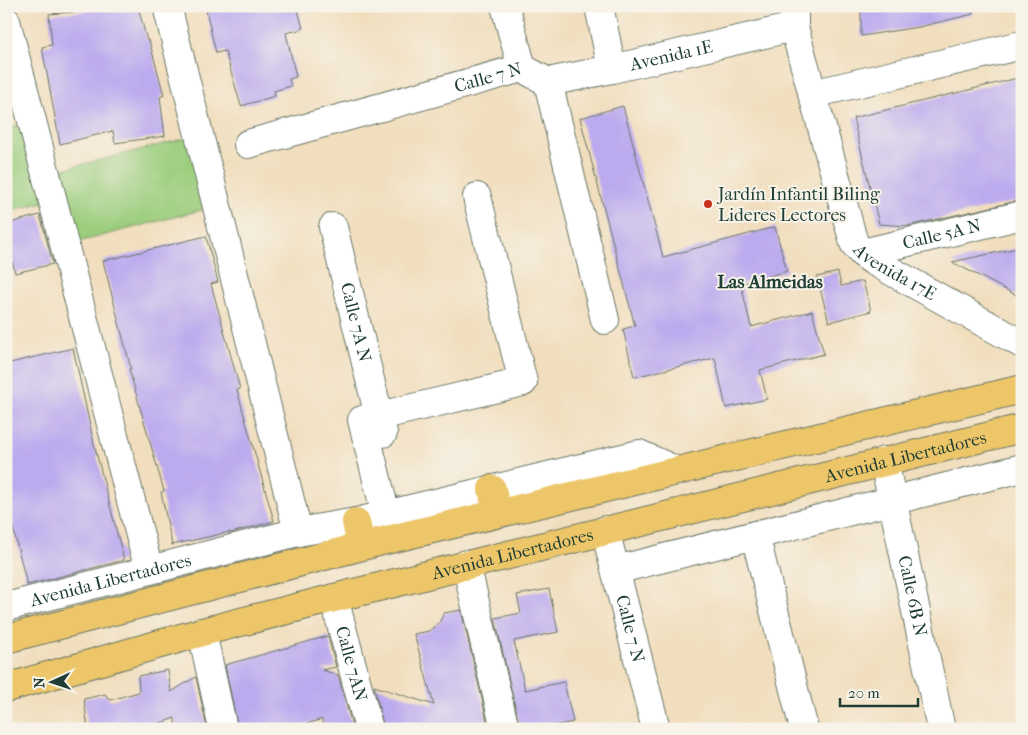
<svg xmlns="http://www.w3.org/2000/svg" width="1028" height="735" viewBox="0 0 1028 735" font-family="'IM FELL French Canon',serif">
	<rect width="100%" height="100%" fill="#f7f3e8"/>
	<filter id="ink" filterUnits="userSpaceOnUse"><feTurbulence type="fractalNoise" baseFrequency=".02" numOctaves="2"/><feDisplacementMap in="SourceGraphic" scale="10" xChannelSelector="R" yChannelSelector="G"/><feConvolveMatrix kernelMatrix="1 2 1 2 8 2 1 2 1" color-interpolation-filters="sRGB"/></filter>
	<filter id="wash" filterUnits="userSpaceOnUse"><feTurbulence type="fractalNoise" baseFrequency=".0096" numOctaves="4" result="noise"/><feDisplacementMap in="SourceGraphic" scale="20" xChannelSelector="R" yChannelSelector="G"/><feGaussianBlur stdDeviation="1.12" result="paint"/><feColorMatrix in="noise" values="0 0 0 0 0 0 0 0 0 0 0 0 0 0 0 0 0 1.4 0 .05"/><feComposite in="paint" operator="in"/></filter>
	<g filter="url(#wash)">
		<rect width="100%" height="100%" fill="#f1debe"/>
		<!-- green -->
		<path fill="#9bcd7d" stroke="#5d8558" d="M27 123 47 201 6 212V129Z
			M195 136 213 207 78 242 60 170Z"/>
		<g id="blocks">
			<!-- building -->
			<path fill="#bcaaee" d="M99 6H138L147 41 149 40 164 95 160 97 165 136 115 143 113 131 60 144 42 47 52 45 49 14 100 10Z
				M205 6H297L303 29 286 33 296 77 289 79 291 86 274 91 275 96 241 106 225 51 216 53Z
				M861 6H972L973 14 919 27 861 36Z
				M1022 77V200L907 226 879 224 853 118Z
				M623 106 663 257 775 227 787 271 741 284 751 327 812 311 824 354 760 370 767 399 726 408 715 358 634 377 623 329 635 326 580 118Z
				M40 215 53 264 15 273 6 238V224Z
				M206 236 218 282 211 284 240 389 237 390 274 521 231 533 230 532 172 545 161 492 164 491 129 369H131L103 261Z
				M1022 247V298L952 262Z
				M838 272 841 286 863 281 871 311 829 322 817 277Z
				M73 348 94 444 124 560 27 585 6 500V364Z
				M549 589 558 632 514 641 525 690 564 682 573 722 539 729H520L495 618 521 613 517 595Z
				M461 610 489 729H384L374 686 434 705 414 634 429 631 439 623 444 613Z
				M328 636 336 667 322 670 338 675 353 729H323L322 719 292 729H238L225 665Z
				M168 670 171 692 196 677 207 728 175 729V718L143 729H88L84 699 105 694 110 700 139 692 138 676Z"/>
		</g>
	</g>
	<g filter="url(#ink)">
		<use href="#blocks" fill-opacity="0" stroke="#687564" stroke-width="1"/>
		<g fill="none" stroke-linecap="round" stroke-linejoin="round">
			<!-- minor casing -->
			<g stroke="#687564" stroke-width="30">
				<g id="minor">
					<path d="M167 6 298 532"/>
					<path d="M505 6 522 68"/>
					<path d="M599 6 612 69"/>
					<path id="s1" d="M794 6V27L854 243 862 253 873 261 1022 344"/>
					<path d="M6 21 149 570"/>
					<path id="s2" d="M548 82 612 69 794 27"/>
					<path d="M812 94 1022 45"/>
					<path id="s3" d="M248 144 522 68 548 82 605 320"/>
					<path id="s4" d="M333 227 383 433"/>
					<path id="s5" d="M862 253 1022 215"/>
					<path id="s6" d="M884 461 941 729"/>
					<path d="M386 515 362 420 523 382 477 197"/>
					<path id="s7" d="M605 530 656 729"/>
					<path d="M755 535 804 729"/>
					<path d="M466 564 505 729"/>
					<path d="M616 570 1022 468"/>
					<path id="s8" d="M334 598 369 729"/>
					<path id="s9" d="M6 607 298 532 356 522 639 454 677 471"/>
					<path d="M202 632 223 729"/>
				</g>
			</g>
			<!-- major casing -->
			<g stroke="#687564" stroke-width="30">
				<g id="major">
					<path d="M492 489 497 513"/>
					<path d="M356 522 361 546"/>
					<path d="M6 639 378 542 1022 389"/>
					<path id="s10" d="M6 688 202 632 334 598 1022 428"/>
				</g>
			</g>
			<!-- minor -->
			<use href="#minor" stroke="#fff" stroke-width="28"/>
			<!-- major -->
			<use href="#major" stroke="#ecc669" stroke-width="28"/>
		</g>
	</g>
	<!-- markers -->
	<circle fill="#c8321e" stroke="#f7f3e8" stroke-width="2" cx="708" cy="204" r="5"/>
	<g text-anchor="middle" stroke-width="4" stroke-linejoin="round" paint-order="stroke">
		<!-- street labels -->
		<g font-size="18" fill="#1f3d34" stroke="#f7f3e8">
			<text dy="6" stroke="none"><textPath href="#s2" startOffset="126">Avenida 1E</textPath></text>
			<text dy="6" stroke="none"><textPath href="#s3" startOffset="249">Calle 7 N</textPath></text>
			<text dy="6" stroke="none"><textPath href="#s5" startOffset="82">Calle 5A N</textPath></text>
			<text dy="6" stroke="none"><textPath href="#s1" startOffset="296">Avenida 17E</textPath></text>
			<text dy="6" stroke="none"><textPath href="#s4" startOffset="98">Calle 7A N</textPath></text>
			<text dy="6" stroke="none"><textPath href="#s10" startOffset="929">Avenida Libertadores</textPath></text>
			<text dy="6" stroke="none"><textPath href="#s10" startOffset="524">Avenida Libertadores</textPath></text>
			<text dy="6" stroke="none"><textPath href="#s9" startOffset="108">Avenida Libertadores</textPath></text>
			<text dy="6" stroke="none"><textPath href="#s6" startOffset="138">Calle 6B N</textPath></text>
			<text dy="6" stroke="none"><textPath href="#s7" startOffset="102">Calle 7 N</textPath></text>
			<text dy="6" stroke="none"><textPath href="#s8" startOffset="68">Calle 7AN</textPath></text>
		</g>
		<!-- poi labels -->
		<g font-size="18" fill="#1f3d34" stroke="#f7f3e8" text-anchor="start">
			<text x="718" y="200">Jardín Infantil Biling<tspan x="718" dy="21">Lideres Lectores</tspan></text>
		</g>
		<!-- neighbourhood labels -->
		<g font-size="19" font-weight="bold" fill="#1f3d34" stroke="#f7f3e8">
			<text x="770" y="288">Las Almeidas</text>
		</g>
	</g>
	<!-- margin -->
	<rect width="1028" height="735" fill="none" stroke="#f7f3e8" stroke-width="25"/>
	<!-- north arrow -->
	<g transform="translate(52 682) rotate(267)" stroke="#f7f3e8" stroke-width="4" paint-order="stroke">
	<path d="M0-4L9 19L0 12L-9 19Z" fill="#1f3d34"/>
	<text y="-8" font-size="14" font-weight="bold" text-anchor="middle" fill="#1f3d34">N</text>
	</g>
	<!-- scale -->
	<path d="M840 698v8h78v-8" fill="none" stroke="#1f3d34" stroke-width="2.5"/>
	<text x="848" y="698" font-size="15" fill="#1f3d34" stroke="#f7f3e8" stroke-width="4" paint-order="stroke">20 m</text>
</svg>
